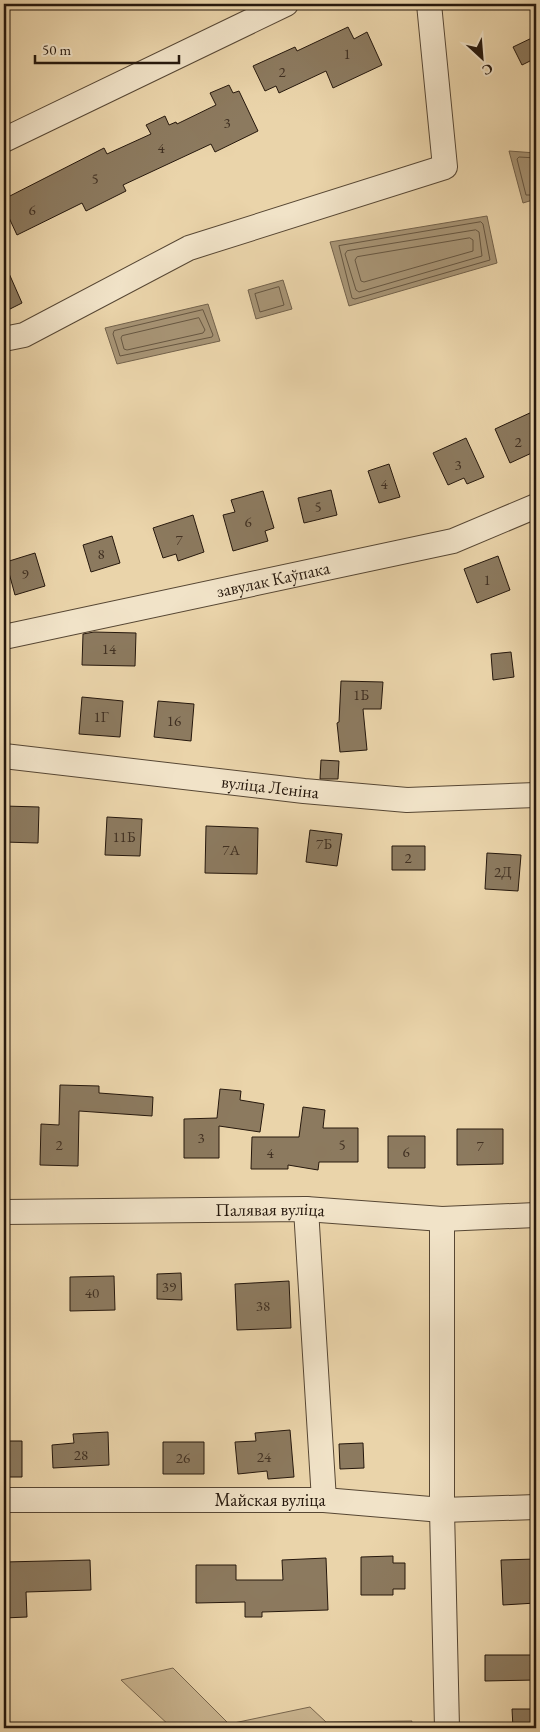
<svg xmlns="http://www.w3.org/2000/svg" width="540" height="1732" viewBox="0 0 540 1732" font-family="'EB Garamond',serif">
	<rect width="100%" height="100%" fill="#ead4aa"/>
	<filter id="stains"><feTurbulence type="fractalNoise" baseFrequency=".004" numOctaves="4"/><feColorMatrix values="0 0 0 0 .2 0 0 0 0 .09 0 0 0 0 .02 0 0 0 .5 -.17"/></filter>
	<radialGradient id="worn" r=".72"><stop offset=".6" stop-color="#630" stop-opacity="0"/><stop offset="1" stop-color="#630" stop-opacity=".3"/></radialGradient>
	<!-- green -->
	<path fill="#c9b48f" stroke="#78664e" d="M173 1668 229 1724 310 1707 326 1722 412 1721 410 1728H172L121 1680Z"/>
	<!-- water -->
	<path fill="#a79475" stroke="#73624b" d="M509 151 536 153V199L523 203Z
		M487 216 497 263 349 306 330 242Z
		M283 280 292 309 256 319 248 290Z
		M208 304 220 341 117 364 105 328Z"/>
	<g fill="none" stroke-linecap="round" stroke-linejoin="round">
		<!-- shore -->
		<path stroke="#665641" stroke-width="1" d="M536 158 519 157 517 159 526 195H536
			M481 222 483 224 490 260 355 299 352 298 339 246Z
			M476 230 479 232 482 256 359 292 356 290 345 254 347 251Z
			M470 238 473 240V251L364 282 361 281 355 260 357 257Z
			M279 287 284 305 260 312 255 294Z
			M203 310 213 335 212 337 120 356 113 334 114 331Z
			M199 318 205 330 203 333 127 350 124 349 121 338 122 336Z"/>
	</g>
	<!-- building -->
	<path fill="#8c7a5f" stroke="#26180d" d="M348 27 354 39 367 32 382 65 333 88 326 71 279 93 276 86 265 91 253 66 295 47 297 51Z
		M536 36V58L522 65 513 47Z
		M229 85 233 93 239 91 258 131 215 152 211 144 123 185 126 191 86 211 82 203 17 235 4 207V199L104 148 107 154 151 134 146 125 165 116 169 125 176 122 177 124 216 105 210 93Z
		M4 262 22 303 4 312Z
		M532 412 536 421V451L510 463 495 429Z
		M466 438 484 477 467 484 464 478 448 485 433 453Z
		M389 464 400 497 379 503 368 471Z
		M331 490 337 515 304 523 298 498Z
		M263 491 274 528 265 531 268 541 233 551 223 515 235 512 231 500Z
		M193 515 204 552 178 561 176 554 163 558 153 528Z
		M112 536 120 563 91 572 83 545Z
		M35 553 45 586 15 595 6 562Z
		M498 556 510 590 477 603 464 569Z
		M94 632 136 633 135 666 82 665 83 634Z
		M511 652 514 677 493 680 491 654Z
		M341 681 383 682 381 709H363L367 750 340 752 337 723 339 722Z
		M82 697 123 701 120 737 79 734Z
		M158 701 194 704 191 741 154 737Z
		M321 760 339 761 338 779H320Z
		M4 806 39 807 38 843 4 842Z
		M107 817 142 819 140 856 105 855Z
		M206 826 258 828 257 874 205 873Z
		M310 830 342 834 337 866 306 862Z
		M392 846H425V870H392Z
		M487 853 521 855 518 891 485 889Z
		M60 1085 99 1086V1093L153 1097 152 1116 79 1111 78 1166 40 1165 41 1124 59 1125Z
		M220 1089 241 1091 240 1100 264 1104 260 1132 219 1126V1158H184V1119L217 1118Z
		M303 1107 325 1110 323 1128H358V1162H319L318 1170 288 1165V1169H251L252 1137H299Z
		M457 1129H503V1164L457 1165Z
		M388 1136H425V1168H388Z
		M181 1273 182 1300 157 1299V1274Z
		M114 1276 115 1310 70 1311V1277Z
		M289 1281 291 1328 237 1330 235 1284Z
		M290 1430 294 1477 268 1479 267 1471 238 1474 235 1442 256 1441 255 1433Z
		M108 1432 109 1465 53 1468 52 1445 74 1443 73 1434Z
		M4 1441H22V1477H4Z
		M163 1442H204V1474H163Z
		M363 1443 364 1468 340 1469 339 1444Z
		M393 1556V1563H405V1589H393V1595H361V1557Z
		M326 1558 328 1610 262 1612V1617H245V1602L196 1603V1565H236V1580H283L282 1560Z
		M536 1559V1603L503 1605 501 1560Z
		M90 1560 91 1590 26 1592 27 1617 4 1618V1562Z
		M485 1655H536V1680L485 1681Z
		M512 1709H536V1728H513Z"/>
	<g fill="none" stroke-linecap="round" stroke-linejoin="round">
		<!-- minor casing -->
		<g stroke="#574734" stroke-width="26">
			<g id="minor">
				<path d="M4 140 286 4"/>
				<path d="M4 339 24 335 189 248 445 167 429 4"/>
				<path id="s1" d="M4 637 453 541 536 506"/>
				<path id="s2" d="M4 756 304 791 407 800 536 795"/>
				<path d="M306 1209 324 1500"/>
				<path id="s3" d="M4 1212 306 1209 442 1219 536 1215"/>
				<path d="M442 1219V1510L447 1728"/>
				<path id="s4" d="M4 1500H324L442 1510 536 1507"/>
			</g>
		</g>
		<!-- minor -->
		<use href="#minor" stroke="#f1e3c8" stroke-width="24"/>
	</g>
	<g text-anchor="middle" stroke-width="4" stroke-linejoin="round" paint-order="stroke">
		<!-- number labels -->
		<g font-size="15" fill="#403022">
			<text x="347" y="59">1</text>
			<text x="282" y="77">2</text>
			<text x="227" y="128">3</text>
			<text x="161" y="153">4</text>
			<text x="95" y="184">5</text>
			<text x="32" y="215">6</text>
			<text x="518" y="447">2</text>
			<text x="458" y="470">3</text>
			<text x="384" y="489">4</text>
			<text x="318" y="512">5</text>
			<text x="248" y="527">6</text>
			<text x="179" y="545">7</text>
			<text x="101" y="559">8</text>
			<text x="25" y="579">9</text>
			<text x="487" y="585">1</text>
			<text x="109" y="654">14</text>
			<text x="361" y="700">1Б</text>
			<text x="101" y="722">1Г</text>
			<text x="174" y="726">16</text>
			<text x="124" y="842">11Б</text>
			<text x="324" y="849">7Б</text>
			<text x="231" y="855">7А</text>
			<text x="408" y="863">2</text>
			<text x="503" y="877">2Д</text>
			<text x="201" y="1143">3</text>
			<text x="59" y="1150">2</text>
			<text x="342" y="1150">5</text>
			<text x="480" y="1151">7</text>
			<text x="406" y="1157">6</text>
			<text x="270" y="1158">4</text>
			<text x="169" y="1292">39</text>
			<text x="92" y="1298">40</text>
			<text x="263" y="1311">38</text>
			<text x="81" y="1460">28</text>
			<text x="264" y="1462">24</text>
			<text x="183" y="1463">26</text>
		</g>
		<!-- street labels -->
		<g font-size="18" fill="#26180d" stroke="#f1e3c8">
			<text dy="6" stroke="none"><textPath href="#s1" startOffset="275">завулак Каўпака</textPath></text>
			<text dy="6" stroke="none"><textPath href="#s2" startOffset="268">вуліца Леніна</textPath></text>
			<text dy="6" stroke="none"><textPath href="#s3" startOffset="266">Палявая вуліца</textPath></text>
			<text dy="6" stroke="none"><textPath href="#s4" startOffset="266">Майская вуліца</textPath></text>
		</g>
	</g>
	<!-- margin -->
	<rect width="540" height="1732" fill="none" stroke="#ead4aa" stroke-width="20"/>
	<rect x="5" y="5" width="530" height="1722" fill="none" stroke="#26180d" stroke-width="2.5"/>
	<rect x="10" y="10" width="520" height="1712" fill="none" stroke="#26180d"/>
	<!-- north arrow -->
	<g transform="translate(482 58) rotate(154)" stroke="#f1e3c8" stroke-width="4" paint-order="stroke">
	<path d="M0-4L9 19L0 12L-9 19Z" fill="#26180d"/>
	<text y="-8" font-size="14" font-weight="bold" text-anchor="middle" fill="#26180d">С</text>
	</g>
	<!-- scale -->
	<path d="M35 55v8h144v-8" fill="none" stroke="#26180d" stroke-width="2.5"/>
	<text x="42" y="55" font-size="15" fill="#26180d" stroke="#f1e3c8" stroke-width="4" paint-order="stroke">50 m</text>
	<rect width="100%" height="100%" filter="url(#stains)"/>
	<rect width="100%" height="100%" fill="url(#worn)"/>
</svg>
